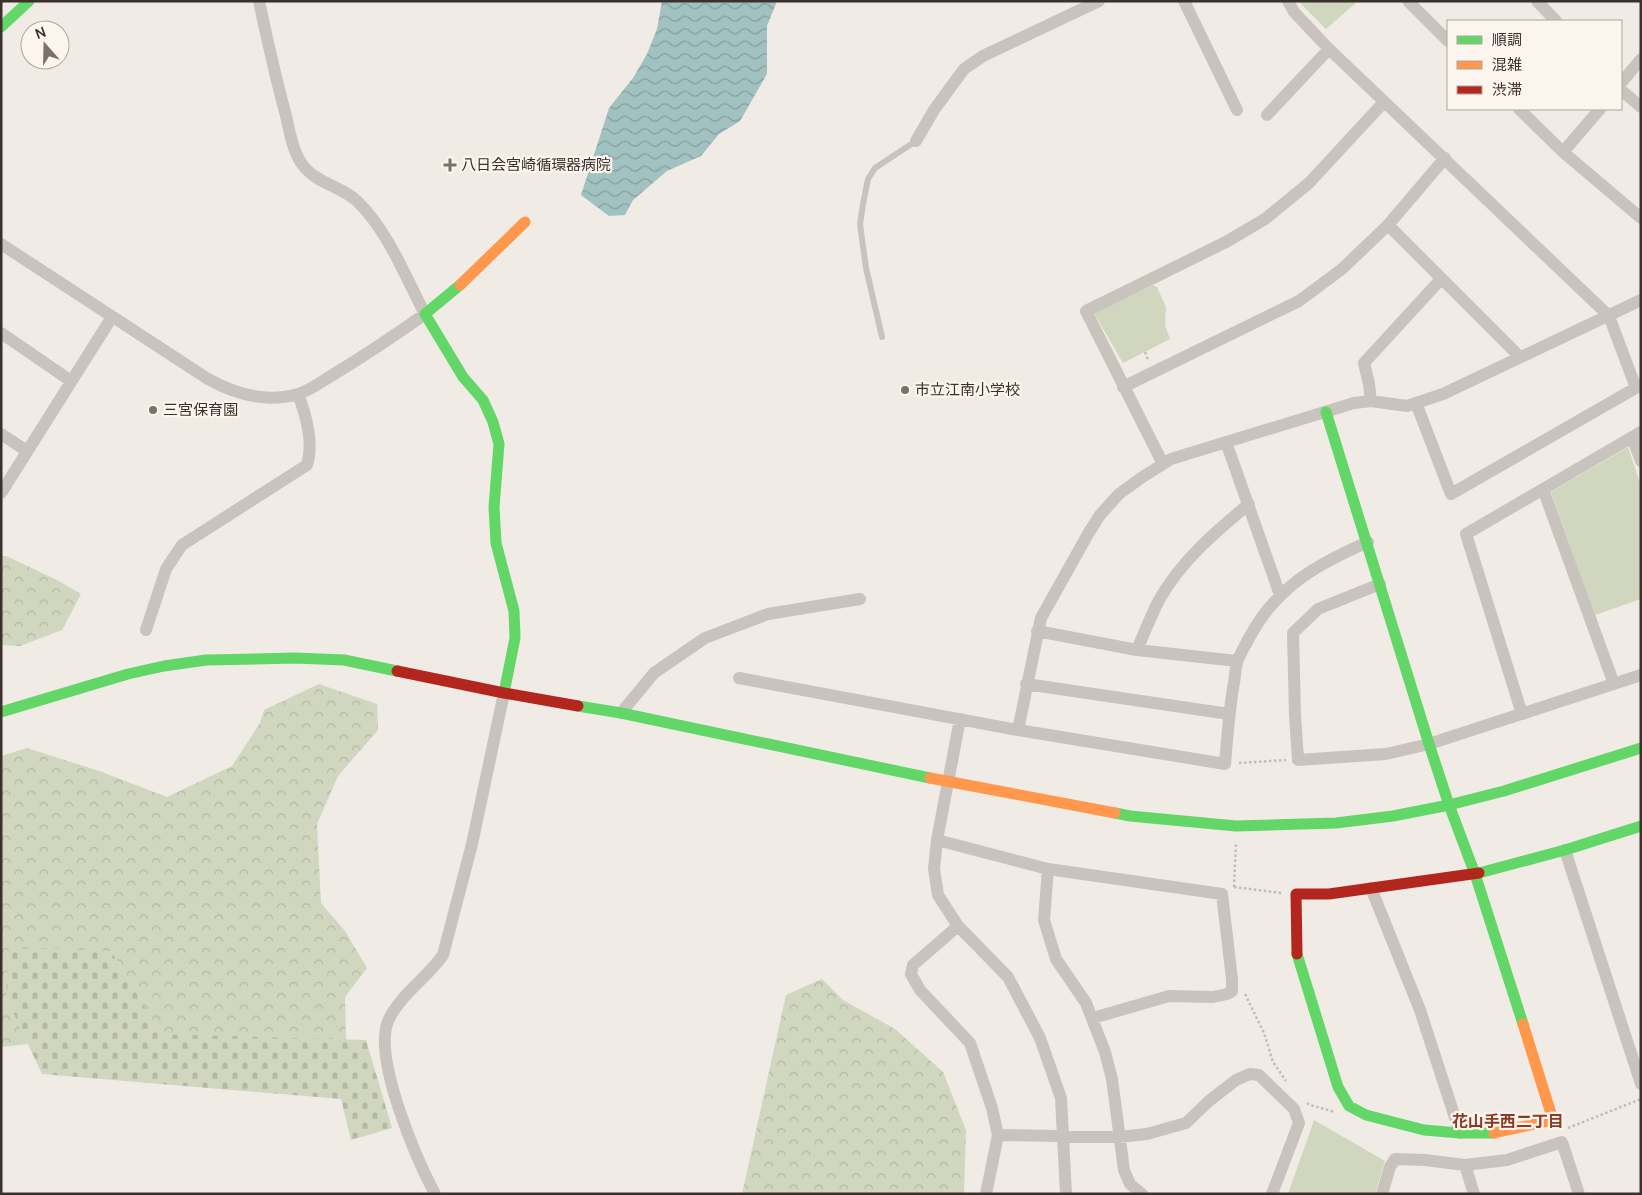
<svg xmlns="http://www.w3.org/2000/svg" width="1642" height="1195" viewBox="0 0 1642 1195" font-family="Manrope,'Noto Sans JP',sans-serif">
	<defs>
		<pattern id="forest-crowns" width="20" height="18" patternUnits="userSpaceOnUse" patternTransform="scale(1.25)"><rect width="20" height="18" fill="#d1d6bf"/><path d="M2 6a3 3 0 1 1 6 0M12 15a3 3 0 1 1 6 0" fill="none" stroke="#b4b8a4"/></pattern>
		<pattern id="cemetery-stones" width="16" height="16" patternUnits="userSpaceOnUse" patternTransform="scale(1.25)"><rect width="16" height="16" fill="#d1d6bf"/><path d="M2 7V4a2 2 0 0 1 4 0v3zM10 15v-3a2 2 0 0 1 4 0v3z" fill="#b4b8a4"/></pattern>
		<pattern id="water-waves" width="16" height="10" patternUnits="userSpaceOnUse" patternTransform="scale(1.25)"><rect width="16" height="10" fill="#a1c2c1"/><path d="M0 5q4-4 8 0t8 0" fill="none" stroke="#849e9d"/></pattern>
	</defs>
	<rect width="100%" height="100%" fill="#f0ebe5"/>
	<!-- forest -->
	<path fill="url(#forest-crowns)" d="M1 556H6L57 580 81 594 62 630 20 646 1 645Z
		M319 684 377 704 378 730 338 776 317 824 321 903 345 931 367 968 345 997 346 1040 161 1034 111 951 6 997 28 1044 1 1047V756L27 748 99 771 167 797 232 766 260 723 264 710Z
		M822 979 843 1000 895 1029 943 1072 966 1130 964 1194H742L786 995Z"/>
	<!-- cemetery -->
	<path fill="url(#cemetery-stones)" d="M9 947 111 951 161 1034 366 1040 392 1128 351 1140 341 1099 42 1074 6 997Z"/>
	<!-- green -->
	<path fill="#d1d6bf" d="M1298 1H1358L1326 29Z
		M1153 285 1157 287 1166 307 1165 325 1170 339 1123 363 1094 313Z
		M1628 447 1641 486V599L1595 615 1551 492Z
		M1314 1120 1385 1161 1375 1194H1288Z"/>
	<!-- water -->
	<path fill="url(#water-waves)" d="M662 1H777L767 26V74L740 121 719 134 701 156 667 171 633 200 625 215 609 216 581 195 609 108 633 78 647 54 657 29Z"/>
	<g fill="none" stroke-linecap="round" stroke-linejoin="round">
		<!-- path -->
		<path stroke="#c2bbb6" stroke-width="2.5" stroke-dasharray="2.5 2.5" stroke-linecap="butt" d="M1145 352 1148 360
			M1239 763 1286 760
			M1234 887 1236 842
			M1234 887 1282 893
			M1245 994 1264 1033 1273 1062 1286 1081
			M1307 1103 1310 1105 1335 1112
			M1568 1128 1641 1099"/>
		<!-- lane -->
		<path stroke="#c9c3be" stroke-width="6" d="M882 337 866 268 862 239 860 224 863 204 868 179 875 168 916 141"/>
		<!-- street -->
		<path stroke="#c9c3be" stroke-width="12" d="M1184 1 1237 110
			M1288 1 1294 12 1329 49 1609 316 1636 388
			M1408 1 1448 41
			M1537 1 1556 21
			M1621 83 1641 59
			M1621 90 1641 107
			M1519 109 1563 152 1641 218
			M1267 115 1329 49
			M916 141 934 110 964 69 983 56 1099 1
			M1563 152 1600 109
			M1388 225 1520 357
			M1 244 208 379C235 394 267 403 298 394 309 391 321 382 331 376 364 356 394 336 425 314 405 276 388 231 357 201 342 187 320 184 306 169 292 154 290 131 285 112 275 75 267 39 259 1
			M1 333 71 381
			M1123 387 1299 301 1342 269 1388 225 1445 158
			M1371 401 1369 384 1364 363 1441 279
			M1416 403 1451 494 1641 385
			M1 434 27 451
			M1632 437 1641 461
			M1226 442 1280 595
			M1163 464 1086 311 1226 242 1265 219 1309 183 1384 102
			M1543 489 1614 684
			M1 493 112 317
			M1380 584 1318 609 1293 633 1295 715 1298 760 1386 754 1429 744 1641 675
			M146 630 166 569 182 545 307 465C314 443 306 415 298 394
			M1037 631 1137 650 1237 661
			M1137 650C1144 633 1151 616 1159 600 1181 561 1215 532 1249 504
			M739 678 1018 730 1225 764C1227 739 1229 714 1233 688 1235 680 1235 670 1237 662 1240 654 1245 646 1249 638 1276 587 1317 564 1368 542
			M1026 684 1229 714
			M621 713 654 673 705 638 768 614 860 599
			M1522 714 1466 534 1641 432
			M960 719 937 840 934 869 938 895 958 926 1008 977 1040 1038 1061 1098 1066 1194
			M1018 730 1041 618 1088 534 1100 515 1119 494 1141 478 1171 459 1354 403 1371 401 1407 406 1443 394 1641 300
			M937 840 1048 869 1222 894 1232 979V991L1227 994 1213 997 1169 996 1093 1018
			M1565 850 1641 1084
			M1048 869 1044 920 1056 959 1086 1003 1105 1052 1112 1079 1124 1170 1130 1184 1142 1194
			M1371 888 1420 1010 1460 1133
			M958 926 913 965 911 974 920 990 970 1043 992 1108 998 1135 986 1194
			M998 1135 1119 1137 1147 1134 1186 1123 1209 1101 1236 1080 1250 1074 1259 1075 1294 1109 1299 1123 1272 1194
			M1465 1165 1474 1194
			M435 1194C417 1160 371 1055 389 1019 401 994 427 978 443 955L472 844 504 693
			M1382 1194 1390 1167 1395 1159 1425 1160 1465 1165 1507 1160 1562 1142 1579 1194"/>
		<!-- fast -->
		<path stroke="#63d668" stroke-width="11" d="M1 27 29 1
			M460 285 425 314 463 377 483 400 493 422 499 444 494 507 496 543 514 611 515 638 504 693
			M1326 412 1429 744 1449 805 1475 874 1523 1024
			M578 706 621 713 930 778
			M1 712 128 674 164 666 206 660 295 658 344 660 397 671
			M1115 813 1130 816 1236 826 1336 823 1393 816 1449 805 1504 791 1641 748
			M1479 873 1565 850 1641 826
			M1297 954 1338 1087 1349 1106 1366 1115 1424 1130 1460 1133H1494"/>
		<!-- slow -->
		<path stroke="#ff974d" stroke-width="11" d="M460 285 525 222
			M930 778 1115 813
			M1494 1133 1553 1120 1523 1024"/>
		<!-- jam -->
		<path stroke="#b3261e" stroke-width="11" d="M397 671 504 693 578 706
			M1297 954 1296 894H1329L1479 873"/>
	</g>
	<!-- markers -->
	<g fill="#7a716c" stroke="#fbf5ee" stroke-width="2">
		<path d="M447.5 157.5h5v5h5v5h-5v5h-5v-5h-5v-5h5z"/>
		<circle cx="905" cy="390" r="5"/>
		<circle cx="153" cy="410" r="5"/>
	</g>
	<g text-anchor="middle" stroke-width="4.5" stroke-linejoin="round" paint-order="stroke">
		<!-- poi labels -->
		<g font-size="15" fill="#3b302b" stroke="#fbf5ee" text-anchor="start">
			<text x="461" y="170">八日会宮崎循環器病院</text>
			<text x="915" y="395">市立江南小学校</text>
			<text x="163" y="415">三宮保育園</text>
		</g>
		<!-- neighbourhood labels -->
		<g font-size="16" font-weight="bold" fill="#8c3b22" stroke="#fbf5ee">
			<text x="1508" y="1127">花山手西二丁目</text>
		</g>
	</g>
	<!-- border -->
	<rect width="1642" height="1195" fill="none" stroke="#3b302b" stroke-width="5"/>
	<!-- legend -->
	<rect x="1447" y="20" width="175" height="90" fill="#fbf5ee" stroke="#aea6a0"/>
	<rect x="1457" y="36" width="25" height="8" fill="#63d668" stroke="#aea6a0"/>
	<text x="1492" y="45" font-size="15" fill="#3b302b">順調</text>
	<rect x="1457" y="61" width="25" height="8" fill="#ff974d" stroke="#aea6a0"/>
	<text x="1492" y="70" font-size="15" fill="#3b302b">混雑</text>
	<rect x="1457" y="86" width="25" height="8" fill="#b3261e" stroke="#aea6a0"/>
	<text x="1492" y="95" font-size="15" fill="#3b302b">渋滞</text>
	<!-- north arrow -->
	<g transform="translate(45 45) rotate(340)"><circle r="24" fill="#fbf5ee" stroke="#aea6a0"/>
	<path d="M0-4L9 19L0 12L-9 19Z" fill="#7a716c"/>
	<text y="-8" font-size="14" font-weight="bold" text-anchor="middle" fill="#3b302b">N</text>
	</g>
</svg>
